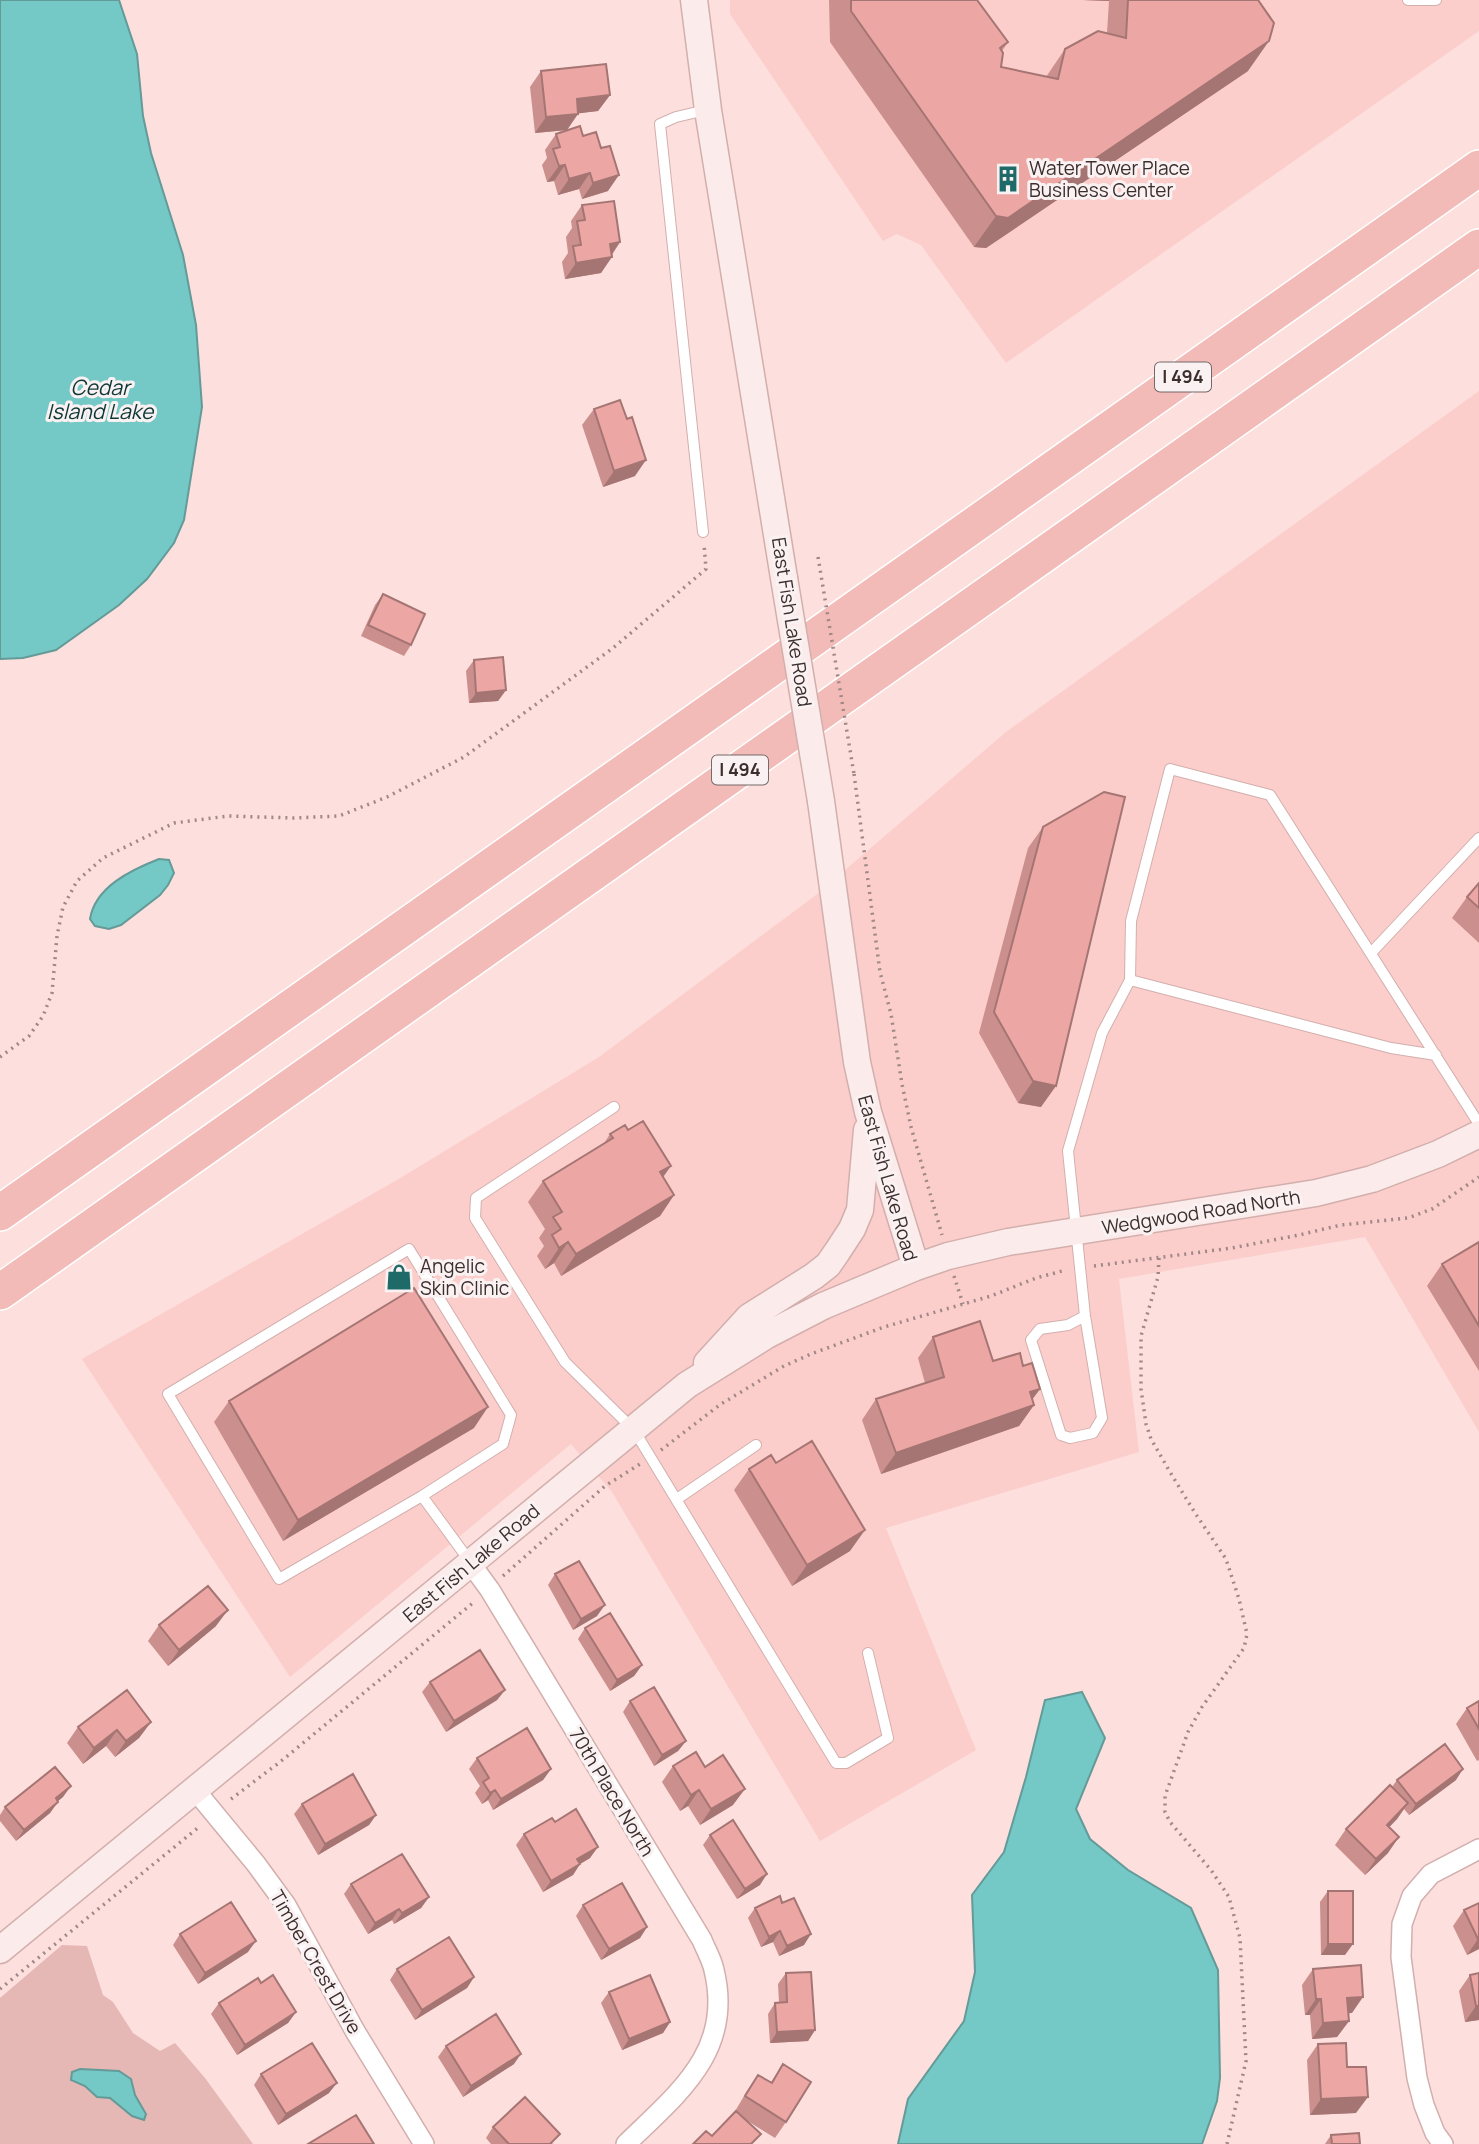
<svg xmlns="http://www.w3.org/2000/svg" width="1479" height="2144" viewBox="0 0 1479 2144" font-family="Manrope,sans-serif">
	<rect width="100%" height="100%" fill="#fddfdd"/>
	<!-- built -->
	<path fill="#fbcecb" d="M730 0H1479V31L1006 363 921 245 897 234 883 241 730 14Z
		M1479 391V1432L1365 1237 1119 1279 1139 1452 886 1528 976 1750 820 1841 612 1492 571 1444 290 1677 82 1359 397 1180 599 1057 816 895 1006 732Z"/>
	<!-- green -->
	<path fill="#e5b8b5" d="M62 1945 87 1946 103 1995 113 2002 133 2033 160 2051 175 2043 205 2078 253 2144H0V1998Z"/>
	<!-- water -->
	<path fill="#74c9c6" stroke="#649a98" stroke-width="2" d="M0 0H119L137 54 143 116 151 153 183 255 196 325 202 407 184 520 174 543 147 579 119 605 56 650 23 658 0 659Z
		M159 859 169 860 174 873 168 885 160 895 121 925 109 929 95 926 90 919C95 887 131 870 159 859Z
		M1082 1692 1105 1738 1076 1809 1090 1839 1128 1870 1191 1908 1218 1970 1220 2078 1217 2101 1202 2144H898L908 2099 964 2021 975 1972 972 1895 1004 1852 1026 1777 1045 1700Z
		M80 2069 119 2071 131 2079 135 2095 146 2114 144 2120 132 2116 110 2098 97 2097 85 2086 71 2080 72 2072Z"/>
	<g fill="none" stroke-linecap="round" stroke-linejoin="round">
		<!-- lane casing -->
		<g stroke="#d2afad" stroke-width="12">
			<path id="lane" d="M1408 0H1436
				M703 532 660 124 676 117 706 110
				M1371 953 1479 838
				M1130 980 1391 1048 1436 1055
				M614 1107 476 1198 475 1218 565 1362 634 1430 836 1763H846L888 1738 868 1653
				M1085 1316 1068 1325 1040 1329 1031 1340 1061 1435 1070 1438 1093 1433 1102 1418 1085 1316 1068 1151 1102 1033 1130 980 1131 921 1170 769 1270 795 1479 1124
				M422 1496 503 1444 511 1415 409 1249 168 1394 279 1579 422 1496 471 1563
				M677 1499 756 1445"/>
		</g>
		<!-- street casing -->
		<g stroke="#d2afad" stroke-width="22">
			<path id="street" d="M471 1564 490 1590 702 1940C706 1950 712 1960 714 1970 734 2052 677 2094 626 2144
				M195 1790 256 1864 286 1905 355 2031 424 2144
				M1443 2144 1435 2133 1424 2105 1417 2078 1401 1957 1402 1924 1412 1896 1431 1874 1479 1849"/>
		</g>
		<!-- secondary casing -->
		<g stroke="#d2afad" stroke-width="29">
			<path id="secondary" d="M694 0 708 110 784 578
				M821 801 857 1062 868 1112 916 1267
				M707 1363 749 1317 814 1276 828 1265 837 1252 852 1229 860 1210 867 1130
				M0 1950 687 1385 767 1335 823 1306 916 1267 948 1256 1008 1242 1316 1193 1372 1179 1438 1154 1479 1134"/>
		</g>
		<!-- highway casing -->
		<g stroke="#fff" stroke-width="38">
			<path id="highway" d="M0 1213 1479 168
				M0 1292 1479 247"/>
		</g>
		<!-- path -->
		<path stroke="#9f8887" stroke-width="3.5" stroke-dasharray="2 5" stroke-linecap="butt" d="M854 774 880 972 891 1014 902 1084 911 1127 942 1235
			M0 1057 29 1036 43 1016 52 993 57 936 63 907 77 881 103 858 174 823 228 816 293 818 339 816 387 797 464 757 613 648 706 569 704 544
			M1159 1258 1158 1277 1141 1336V1389L1146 1424 1151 1439 1170 1472 1195 1513 1226 1559 1239 1599 1247 1634 1244 1648 1202 1707 1188 1732 1165 1796V1812L1170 1822 1211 1870 1229 1897 1240 1938 1246 2061 1227 2144
			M1094 1266 1232 1248 1299 1235 1341 1225 1408 1218 1432 1209 1479 1177
			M954 1276 963 1304
			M661 1450 721 1404 784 1366 811 1354 884 1327 991 1296 1036 1278 1066 1270
			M503 1576 605 1486 640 1464
			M231 1799 280 1762 474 1602
			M0 1989 199 1827"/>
		<!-- lane -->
		<use href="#lane" stroke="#fff" stroke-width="10"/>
		<!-- street -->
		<use href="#street" stroke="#fff" stroke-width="19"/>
		<!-- secondary -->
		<use href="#secondary" stroke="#fbebea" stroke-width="26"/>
		<!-- highway -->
		<use href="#highway" stroke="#f3bbb8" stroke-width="35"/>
		<!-- secondary-bridge casing -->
		<g stroke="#d2afad" stroke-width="29" stroke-linecap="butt">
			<path id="secondary-bridge" d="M784 578 821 801"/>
		</g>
		<!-- path-bridge -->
		<path stroke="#9f8887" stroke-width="3.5" stroke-dasharray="2 5" stroke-linecap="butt" d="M818 557 854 774"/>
		<!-- secondary-bridge -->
		<use href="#secondary-bridge" stroke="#fbebea" stroke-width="26"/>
	</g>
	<!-- wall -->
	<path fill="#cb908d" d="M829 0H977L1008 42 1002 51 1001 67 1046 77 1065 49 1107 33 1109 1 1083 0H1258L1248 71 986 248 974 247 830 42Z
		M541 71 610 95 598 111 578 113 567 130 535 133 530 87Z
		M556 134 583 136 608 191 582 199 579 189 558 195 554 181 547 182 542 165 547 158 545 150Z
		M582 205 620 242 601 273 565 279 562 262 568 253 566 237 572 228 571 221Z
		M594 409 635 476 603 487 582 425Z
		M383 594 411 645 404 656 361 636 375 605Z
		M474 660 506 690 498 701 469 703 466 671Z
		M1043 827 1041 1107 1018 1103 979 1033 1028 848Z
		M1479 883V943L1452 918 1467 897Z
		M628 1130 663 1176 674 1195 660 1216 561 1276 554 1263 545 1269 537 1256 544 1246 539 1238 545 1229 528 1202 543 1181 603 1145 610 1134Z
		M1479 1242V1371L1427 1286 1442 1264Z
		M933 1337 993 1361 1023 1366 1040 1389 1032 1399 1034 1405 1019 1426 881 1474 862 1420 876 1399 925 1383 918 1358Z
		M229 1401 474 1428 283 1541 214 1422Z
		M776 1463 850 1551 792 1586 734 1490 749 1469Z
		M555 1574 597 1616 573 1630 548 1585Z
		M159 1625 216 1626 168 1666 148 1641Z
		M585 1628 642 1665 634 1676 610 1691 578 1639Z
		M430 1682 505 1690 497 1700 446 1732 422 1692Z
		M630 1701 686 1741 678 1751 654 1766 623 1712Z
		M1479 1701V1760L1477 1761 1456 1724 1467 1708Z
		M151 1722 139 1738 115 1757 106 1746 83 1764 67 1743 78 1727Z
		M477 1758 551 1769 543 1780 493 1810 488 1800 482 1804 475 1793 480 1786 469 1769Z
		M673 1766 733 1805 700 1825 688 1806 680 1811 662 1782Z
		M1397 1780H1456L1409 1815 1404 1809 1397 1819 1389 1827 1388 1853 1365 1875 1335 1845 1346 1829 1392 1787Z
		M63 1797 58 1801 50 1813 16 1841 0 1821V1815L5 1807Z
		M302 1804 376 1815 369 1825 318 1855 294 1814Z
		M555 1822 590 1858 580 1864 573 1875 543 1892 516 1845 524 1834Z
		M710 1835 760 1885 737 1899 703 1845Z
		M351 1884 429 1897 421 1908 394 1924 392 1920 368 1934 344 1894Z
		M1328 1891 1345 1955H1321L1320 1902Z
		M1479 1903V1949L1467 1955 1453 1926 1464 1910Z
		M583 1905 647 1927 640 1938 601 1960 576 1916Z
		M755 1908 804 1945 779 1956 773 1942 761 1947 748 1918Z
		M180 1934 248 1952 198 1984 173 1945Z
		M397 1969 474 1977 467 1988 415 2020 390 1980Z
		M1313 1969 1352 2013H1348L1349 2021 1337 2037 1312 2039 1310 2015H1305L1302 1985Z
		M786 1973 815 2030 808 2041 770 2043 768 2014 775 2003H779L778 1984Z
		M1470 1975 1479 2020 1465 2022 1459 1991Z
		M261 1983 296 2012 288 2023 237 2055 211 2014 219 2003Z
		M609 1992 670 2022 663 2033 622 2050 601 2003Z
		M1318 2044 1347 2067 1356 2113 1310 2115 1307 2060Z
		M446 2046 514 2064 463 2097 438 2057Z
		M783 2064 786 2122 775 2138 746 2120 712 2136 734 2113 747 2091 758 2075 771 2082Z
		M261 2074 329 2093 278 2125 254 2085Z
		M493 2127 554 2144H491L486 2138Z
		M1331 2135 1332 2144H1325Z"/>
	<!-- shaded-wall -->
	<path fill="#a57573" d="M1083 0H1109V1Z
		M1269 41 1248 71 986 248 974 247 996 216Z
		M610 95 598 111 566 115 577 99Z
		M578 114 567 130 535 133 546 117Z
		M565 165 554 181 547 182 559 166Z
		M590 173 579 189 558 195 569 179Z
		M619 175 608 191 582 199 593 183Z
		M620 242 609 258 612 257 601 273 565 279 576 263 610 244Z
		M646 460 635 476 603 487 614 471Z
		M506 690 498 701 469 703 476 693Z
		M1033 1081 1056 1086 1041 1107 1018 1103Z
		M671 1166 656 1187 660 1172Z
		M674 1195 660 1216 561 1276 576 1254Z
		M568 1242 554 1263 545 1269 559 1248Z
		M1040 1389 1026 1408 1034 1405 1019 1426 881 1474 896 1453 1030 1392Z
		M488 1407 474 1428 283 1541 298 1520Z
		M865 1530 850 1551 792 1586 807 1565Z
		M605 1605 597 1616 573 1630 581 1619Z
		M228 1610 216 1626 168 1666 179 1650Z
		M642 1665 634 1676 610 1691 617 1680Z
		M505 1690 497 1700 446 1732 454 1721Z
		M151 1722 139 1738 115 1757 126 1741Z
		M117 1730 106 1746 83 1764 94 1748Z
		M686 1741 678 1751 654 1766 662 1755Z
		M551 1769 543 1780 493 1810 501 1799Z
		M1463 1769 1456 1780 1409 1815 1416 1804Z
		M71 1786 63 1797 48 1809 56 1798Z
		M745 1789 733 1805 700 1825 711 1809Z
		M495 1790 488 1800 482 1804 490 1793Z
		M699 1790 688 1806 680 1811 691 1795Z
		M58 1802 50 1813 16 1841 24 1830Z
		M1408 1803 1397 1819 1376 1841 1387 1825Z
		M376 1815 369 1825 318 1855 325 1844Z
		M1399 1837 1388 1853 1365 1875 1376 1859Z
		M598 1847 590 1858 570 1870 577 1859Z
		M580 1864 573 1875 543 1892 551 1881Z
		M767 1874 760 1885 737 1899 745 1889Z
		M429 1897 421 1908 394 1924 402 1913Z
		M399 1909 392 1920 368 1934 375 1923Z
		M647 1927 640 1938 601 1960 609 1949Z
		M780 1931 773 1942 761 1947 769 1937Z
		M811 1934 804 1945 779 1956 787 1946Z
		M1479 1938V1949L1467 1955 1478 1939Z
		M256 1941 248 1952 198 1984 205 1973Z
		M1328 1944H1353L1345 1955H1321Z
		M474 1977 467 1988 415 2020 422 2010Z
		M1363 1997 1352 2013 1336 2014 1347 1998Z
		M1316 1999H1321L1310 2015H1305Z
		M1476 2006H1479V2020L1465 2022Z
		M296 2012 288 2023 237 2055 245 2045Z
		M1349 2021 1337 2037 1312 2039 1323 2023Z
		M670 2022 663 2033 622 2050 629 2039Z
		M815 2030 808 2041 770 2043 777 2032Z
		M521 2054 514 2064 463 2097 471 2086Z
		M337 2083 329 2093 278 2125 286 2114Z
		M1368 2097 1356 2113 1310 2115 1321 2099Z"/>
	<!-- building -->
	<path fill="#eca7a4" stroke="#a57573" stroke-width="2" d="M851 0H977L1008 42 1000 48 1003 53 1001 67 1058 79 1065 49 1098 31 1126 38 1128 0H1258L1274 23 1269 41 1008 218 996 216 851 11Z
		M606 64 610 95 577 99 578 114 546 117 541 71Z
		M580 126 583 136 596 132 601 148 610 146 619 175 593 183 590 173 569 179 565 165 559 166 553 149 560 147 556 134Z
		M614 201 620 242 610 244 612 257 576 263 573 246 581 245 577 221 585 220 582 205Z
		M620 400 627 419 632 417 646 460 614 471 594 409Z
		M383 594 425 614 411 645 368 625Z
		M503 657 506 690 476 693 474 660Z
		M1104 792 1125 797 1056 1086 1033 1081 994 1012 1043 827Z
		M1479 883V908L1467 897Z
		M643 1121 671 1166 660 1172 674 1195 576 1254 568 1242 559 1248 552 1235 561 1229 553 1217 562 1212 543 1181 613 1138 610 1134 625 1125 628 1130Z
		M1479 1242V1326L1442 1264Z
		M414 1288 488 1407 298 1520 229 1401Z
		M980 1321 993 1361 1020 1353 1023 1366 1032 1363 1040 1389 1030 1392 1034 1405 896 1453 876 1399 944 1377 933 1337Z
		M812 1441 865 1530 807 1565 749 1469 771 1455 776 1463Z
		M579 1561 605 1605 581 1619 555 1574Z
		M208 1586 228 1610 179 1650 159 1625Z
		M610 1613 642 1665 617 1680 585 1628Z
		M480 1650 505 1690 454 1721 430 1682Z
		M654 1687 686 1741 662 1755 630 1701Z
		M127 1690 151 1722 126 1741 117 1730 94 1748 78 1727Z
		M1479 1701V1729L1467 1708Z
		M527 1728 551 1769 501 1799 495 1790 490 1793 483 1782 489 1778 477 1758Z
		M1445 1744 1463 1769 1416 1804 1397 1780Z
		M696 1752 705 1767 723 1755 745 1789 711 1809 699 1790 691 1795 673 1766Z
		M55 1767 71 1786 56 1798 58 1802 24 1830 5 1807Z
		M353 1774 376 1815 325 1844 302 1804Z
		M1390 1785 1408 1803 1387 1825 1399 1837 1376 1859 1346 1829Z
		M576 1809 598 1847 577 1859 580 1864 551 1881 524 1834 552 1818 555 1822Z
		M733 1820 767 1874 745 1889 710 1835Z
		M402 1854 429 1897 402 1913 399 1909 375 1923 351 1884Z
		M622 1883 647 1927 609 1949 583 1905Z
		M1328 1891H1353V1944H1328Z
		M780 1896 782 1903 794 1898 811 1934 787 1946 780 1931 769 1937 755 1908Z
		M231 1902 256 1941 205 1973 180 1934Z
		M1479 1903V1938L1478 1939 1464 1910Z
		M449 1937 474 1977 422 2010 397 1969Z
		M1361 1965 1363 1997 1347 1998 1349 2021 1323 2023 1321 1999H1316L1313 1969Z
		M811 1972 815 2030 777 2032 775 2003 787 2002 786 1973Z
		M1479 1973V2006H1476L1470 1975Z
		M273 1975 296 2012 245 2045 219 2003 258 1978 261 1983Z
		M650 1975 670 2022 629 2039 609 1992Z
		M496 2014 521 2054 471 2086 446 2046Z
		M312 2043 337 2083 286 2114 261 2074Z
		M1346 2043 1347 2067H1366L1368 2097 1321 2099 1318 2044Z
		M783 2064 811 2082 786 2122 745 2096 758 2075 772 2083Z
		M525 2097 560 2134 550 2144H509L493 2127Z
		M736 2111 761 2134 751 2144H693L706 2131 712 2136Z
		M356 2115 374 2144H308Z
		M1359 2133 1360 2144H1332L1331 2135Z"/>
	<!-- icons -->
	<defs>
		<g id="building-bare" transform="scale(2.1)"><path d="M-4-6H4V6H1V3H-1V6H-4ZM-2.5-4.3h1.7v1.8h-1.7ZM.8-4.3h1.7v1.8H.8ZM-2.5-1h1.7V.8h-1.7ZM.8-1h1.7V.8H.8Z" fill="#1e6a69" stroke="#faf2f2" stroke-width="2.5" paint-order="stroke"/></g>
		<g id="shop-bare" transform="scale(2.1)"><path d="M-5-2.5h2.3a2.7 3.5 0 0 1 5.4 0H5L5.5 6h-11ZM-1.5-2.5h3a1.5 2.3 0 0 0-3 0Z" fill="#1e6a69" stroke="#faf2f2" stroke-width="2.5" paint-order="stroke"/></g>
	</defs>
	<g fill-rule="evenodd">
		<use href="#building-bare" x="1008" y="179"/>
		<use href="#shop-bare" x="399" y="1277"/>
	</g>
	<g text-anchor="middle" stroke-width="6" stroke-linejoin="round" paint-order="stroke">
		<!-- shield labels -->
		<g fill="#faf2f2" stroke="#766969" stroke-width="2">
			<rect x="1155" y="362.5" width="56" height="29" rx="5"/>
			<rect x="712" y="755.5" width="56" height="29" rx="5"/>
		</g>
		<g font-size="18" font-weight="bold" fill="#3d2e2e">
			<text x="1183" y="383">I 494</text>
			<text x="740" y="776">I 494</text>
		</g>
		<!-- poi labels -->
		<g font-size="19" fill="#3d2e2e" stroke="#faf2f2" text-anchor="start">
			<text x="1029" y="175">Water Tower Place<tspan x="1029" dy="22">Business Center</tspan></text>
			<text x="420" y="1273">Angelic<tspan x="420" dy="22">Skin Clinic</tspan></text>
		</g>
		<!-- street labels -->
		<g font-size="19" fill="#3d2e2e" stroke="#faf2f2">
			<text transform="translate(792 622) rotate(81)" y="7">East Fish Lake Road</text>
			<text transform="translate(888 1178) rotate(74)" y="7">East Fish Lake Road</text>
			<text transform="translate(1201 1212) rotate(-9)" y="7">Wedgwood Road North</text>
			<text transform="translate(471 1563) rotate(-40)" y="7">East Fish Lake Road</text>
			<text transform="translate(612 1792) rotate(59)" y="7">70th Place North</text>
			<text transform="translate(316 1962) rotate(60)" y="7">Timber Crest Drive</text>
		</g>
		<!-- water labels -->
		<g font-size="21" font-style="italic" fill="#0e3837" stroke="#faf2f2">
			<text x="100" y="395">Cedar<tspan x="100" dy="24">Island Lake</tspan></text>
		</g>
	</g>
</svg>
